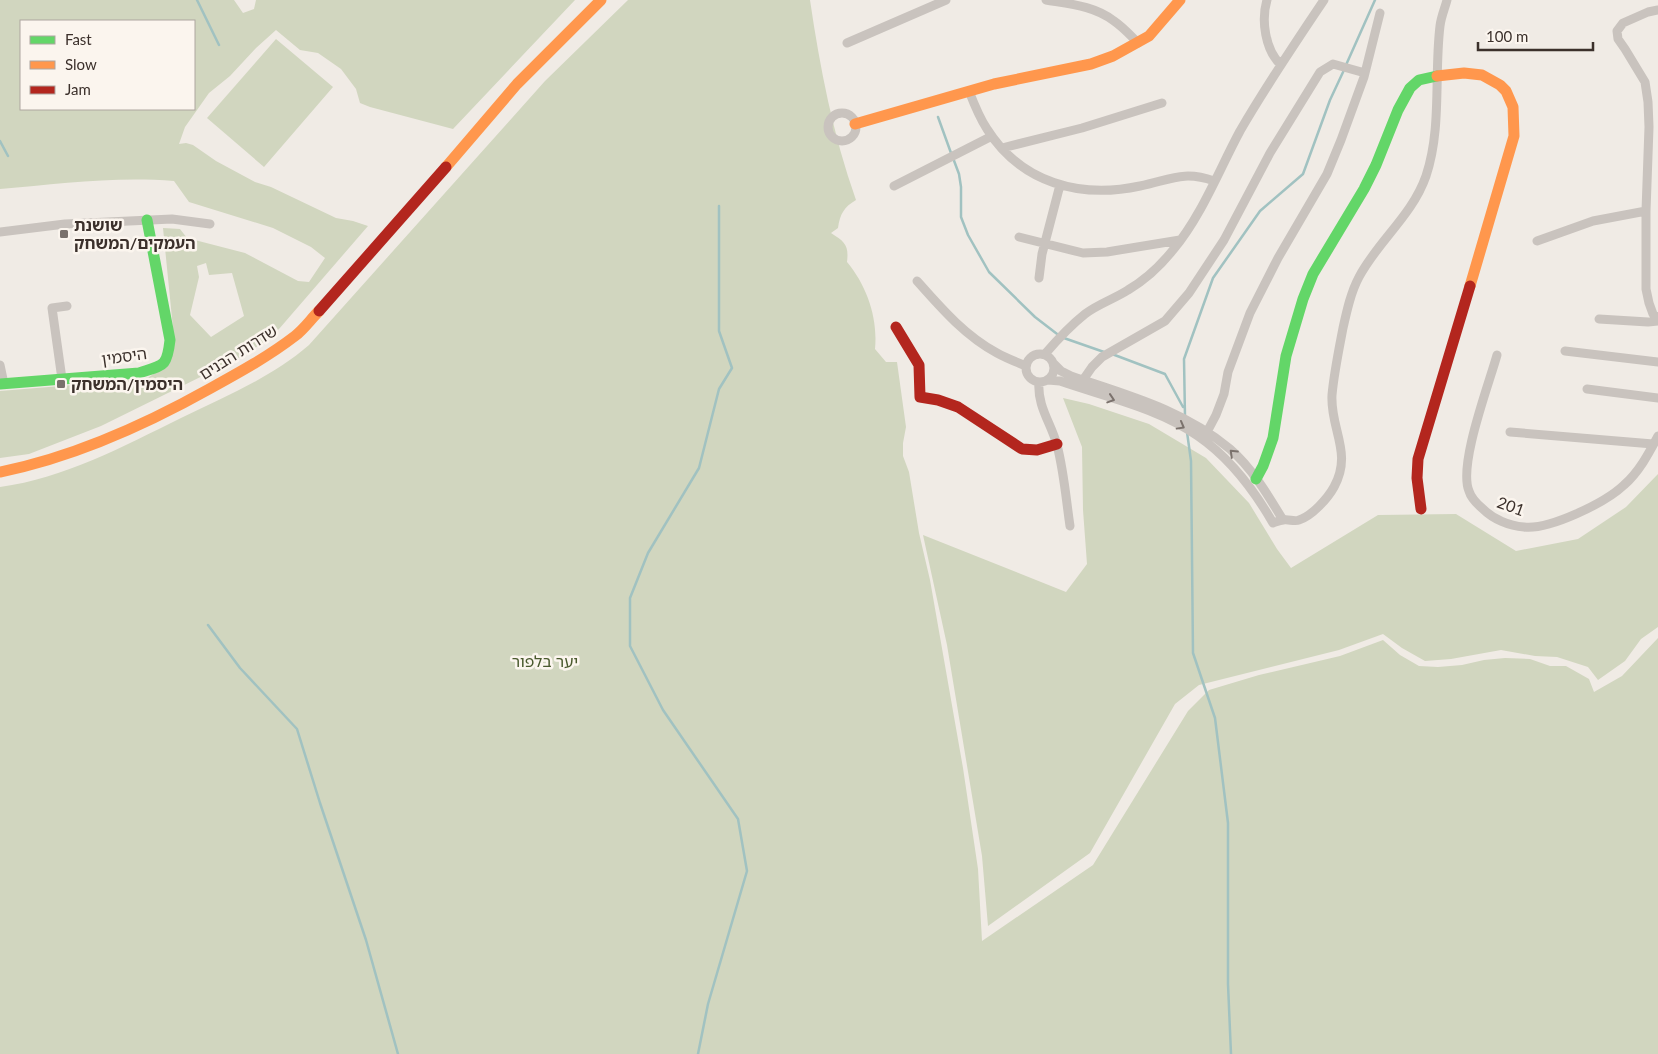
<svg xmlns="http://www.w3.org/2000/svg" width="1658" height="1054" viewBox="0 0 1658 1054" font-family="Lato,'Noto Sans Hebrew',sans-serif">
	<rect width="100%" height="100%" fill="#f0ebe5"/>
	<!-- green -->
	<path fill="#d1d6bf" fill-rule="evenodd" d="M0 0H234L243 13 254 9 256 0H575L453 129 370 107 360 103 356 89 341 69 318 53 300 50 276 30 256 48 230 76 209 93 185 127 179 144 186 143 193 145 216 161 255 182 271 187 336 218 353 221 368 226 279 329 264 342 241 357 101 426 29 454 0 458V391L134 380 149 377 158 371 173 328 163 228 180 229 187 238 245 253 298 281 309 282 325 258 311 247 273 228 189 202 174 181C116 176 58 184 0 189ZM21 21H194V109H21ZM206 263 209 275 232 273 244 316 211 337 190 315 199 277 197 266Z
		M628 0H810C820 68 833 135 856 200 844 207 840 214 838 228L831 233C845 242 849 245 847 262 867 286 878 318 875 349L886 362H897L906 427 903 443V456L909 472 919 533 930 580 963 768 978 869 982 941 1093 865 1188 711 1209 690 1259 675 1340 656 1383 640 1400 655 1419 666 1438 667 1462 665 1484 660 1505 658 1530 659 1550 666H1566L1589 679 1594 692 1622 676 1658 638V1054H0V487C65 478 122 447 181 418 225 397 272 377 309 345L545 81Z
		M276 39 333 87 264 167 207 118Z
		M1063 398 1089 404 1149 424 1206 458 1249 503 1277 549 1291 568 1378 515 1456 514 1516 551 1578 539 1626 507 1658 474V627L1641 639 1625 661 1598 680 1588 667 1557 657 1535 656 1501 650 1451 659 1425 661 1402 648 1383 634 1339 650 1199 685 1175 704 1090 853 988 926 982 856 947 645 923 535 1066 592 1087 564 1083 510 1082 447Z"/>
	<g fill="none" stroke-linecap="round" stroke-linejoin="round">
		<!-- stream -->
		<path stroke="#a1c2c1" stroke-width="2.5" d="M197 0 219 45
			M1346 65 1375 0
			M938 117 951 153
			M0 141 8 156
			M953 158 959 174 961 187V217L968 235 989 272 1035 317 1061 337 1104 352
			M1112 354 1165 374 1183 407
			M1185 417 1184 359 1213 278 1260 211 1303 174 1330 100 1344 70
			M1187 432 1191 461 1193 653 1215 718 1228 823V984L1231 1054
			M208 625 240 668 297 729 320 803 366 940 398 1054
			M698 1054 708 1004 747 871 738 819 663 710 630 646V598L648 553 699 468 719 389 732 368 719 331V206"/>
		<!-- street -->
		<path stroke="#c9c3be" stroke-width="9" d="M1046 0C1070 4 1095 6 1114 21 1123 27 1130 35 1138 43
			M1267 0C1261 20 1265 50 1281 65
			M1658 10 1648 12 1623 23 1617 31 1618 39 1625 49 1645 82 1648 102 1649 127 1646 211V289L1649 303 1653 314 1658 318
			M847 43 946 0
			M969 91C974 104 979 117 987 129 1021 183 1080 199 1140 186 1170 180 1183 170 1214 181
			M828 127a14 14 0 1 1 28 0a14 14 0 1 1-28 0Z
			M1002 148 1082 128 1162 103
			M894 186 992 136
			M0 232 65 224 172 219 210 224
			M1019 237 1083 253 1107 252 1180 240
			M1537 241 1593 221 1646 211
			M1039 278 1042 254 1060 185
			M917 281C941 308 965 336 997 353 1006 358 1016 362 1026 366
			M1599 319 1648 322 1658 321
			M1565 351 1658 362
			M1026 368a14 14 0 1 1 28 0a14 14 0 1 1-28 0Z
			M1045 354C1057 340 1070 326 1085 314 1098 304 1114 299 1128 290 1145 280 1161 265 1173 250 1202 215 1219 170 1240 131 1266 86 1295 43 1324 0
			M1497 355C1489 384 1458 465 1469 491 1471 498 1477 504 1483 509 1493 519 1509 526 1524 527 1549 530 1605 503 1624 485 1639 472 1649 453 1658 436
			M1054 364 1061 371 1071 376C1127 395 1184 410 1230 449 1252 468 1268 495 1283 520
			M0 365 4 384
			M62 379 52 308 67 306
			M1048 380 1060 381C1106 397 1158 408 1198 436 1230 458 1254 490 1273 523 1276 522 1280 520 1284 520 1288 519 1295 522 1299 520 1312 516 1328 498 1334 487 1353 453 1330 429 1332 395 1334 373 1339 349 1343 328 1347 310 1351 292 1359 277 1378 241 1412 216 1426 176 1442 128 1434 75 1440 26 1441 17 1445 8 1447 0
			M1083 380 1092 367 1102 357 1165 321 1189 293 1224 240 1270 153 1320 72 1333 64 1365 73
			M1039 382C1037 406 1051 423 1057 445 1064 472 1066 499 1070 526
			M1587 389 1658 398
			M1207 432 1216 415 1224 394 1228 372 1250 313 1278 258 1327 174 1341 140 1364 77 1380 13
			M1510 432 1653 444"/>
		<!-- fast -->
		<path stroke="#63d668" stroke-width="11" d="M0 384 139 373C164 365 167 367 170 340L147 220
			M1256 479 1263 466 1273 438 1286 356 1303 299 1313 274 1364 189 1376 165 1398 110 1410 88 1419 80 1437 76"/>
		<!-- slow -->
		<path stroke="#ff974d" stroke-width="11" d="M1437 76 1464 73 1482 75 1500 85 1506 91 1513 107 1514 136 1470 286
			M855 124 994 84 1091 64 1113 56 1149 36 1180 0
			M446 167 517 84 601 0
			M0 472C75 457 145 425 211 388 240 372 269 356 295 336 304 329 311 319 319 311"/>
		<!-- jam -->
		<path stroke="#b3261e" stroke-width="11" d="M319 311 446 167
			M896 327 919 365 920 397 938 400 958 407 1022 449 1037 450 1057 444
			M1421 509 1417 478 1418 459 1470 286"/>
	</g>
	<!-- one-way arrows -->
	<defs><path id="oneway-chevron" d="M-2-3.5L2.5 0L-2 3.5" fill="none" stroke-width="1.6" stroke-linecap="round" stroke-linejoin="round" transform="scale(1.25)"/></defs>
	<g stroke="#7b726d">
		<use href="#oneway-chevron" transform="translate(1111 399) rotate(18)"/>
		<use href="#oneway-chevron" transform="translate(1181 426) rotate(29)"/>
		<use href="#oneway-chevron" transform="translate(1233 453) rotate(-136)"/>
	</g>
	<!-- markers -->
	<g fill="#7a716c" stroke="#fbf5ee" stroke-width="2">
		<rect x="59" y="229" width="10" height="10" rx="2.5"/>
		<rect x="56" y="379" width="10" height="10" rx="2.5"/>
	</g>
	<g text-anchor="middle" stroke-width="5" stroke-linejoin="round" paint-order="stroke">
		<!-- poi labels -->
		<g font-size="16" font-weight="bold" fill="#3b302b" stroke="#fbf5ee" text-anchor="start">
			<text x="74" y="231">שושנת<tspan x="74" dy="18">העמקים/המשחק</tspan></text>
			<text x="71" y="390">היסמין/המשחק</text>
		</g>
		<!-- street labels -->
		<g font-size="16" fill="#3b302b" stroke="#fbf5ee">
			<text transform="translate(238 352) rotate(-32)" y="6">שדרות הבנים</text>
			<text transform="translate(124 356) rotate(-8)" y="6">היסמין</text>
			<text transform="translate(1511 506) rotate(20)" y="6">201</text>
		</g>
		<!-- park labels -->
		<g font-size="16" fill="#4a5a2e" stroke="#fbf5ee">
			<text x="545" y="667">יער בלפור</text>
		</g>
	</g>
	<!-- legend -->
	<rect x="20" y="20" width="175" height="90" fill="#fbf5ee" stroke="#aea6a0"/>
	<rect x="30" y="36" width="25" height="8" fill="#63d668" stroke="#aea6a0"/>
	<text x="65" y="45" font-size="15" fill="#3b302b">Fast</text>
	<rect x="30" y="61" width="25" height="8" fill="#ff974d" stroke="#aea6a0"/>
	<text x="65" y="70" font-size="15" fill="#3b302b">Slow</text>
	<rect x="30" y="86" width="25" height="8" fill="#b3261e" stroke="#aea6a0"/>
	<text x="65" y="95" font-size="15" fill="#3b302b">Jam</text>
	<!-- scale -->
	<path d="M1478 42v8h115v-8" fill="none" stroke="#3b302b" stroke-width="2.5"/>
	<text x="1486" y="42" font-size="15" fill="#3b302b" stroke="#fbf5ee" stroke-width="4" paint-order="stroke">100 m</text>
</svg>
